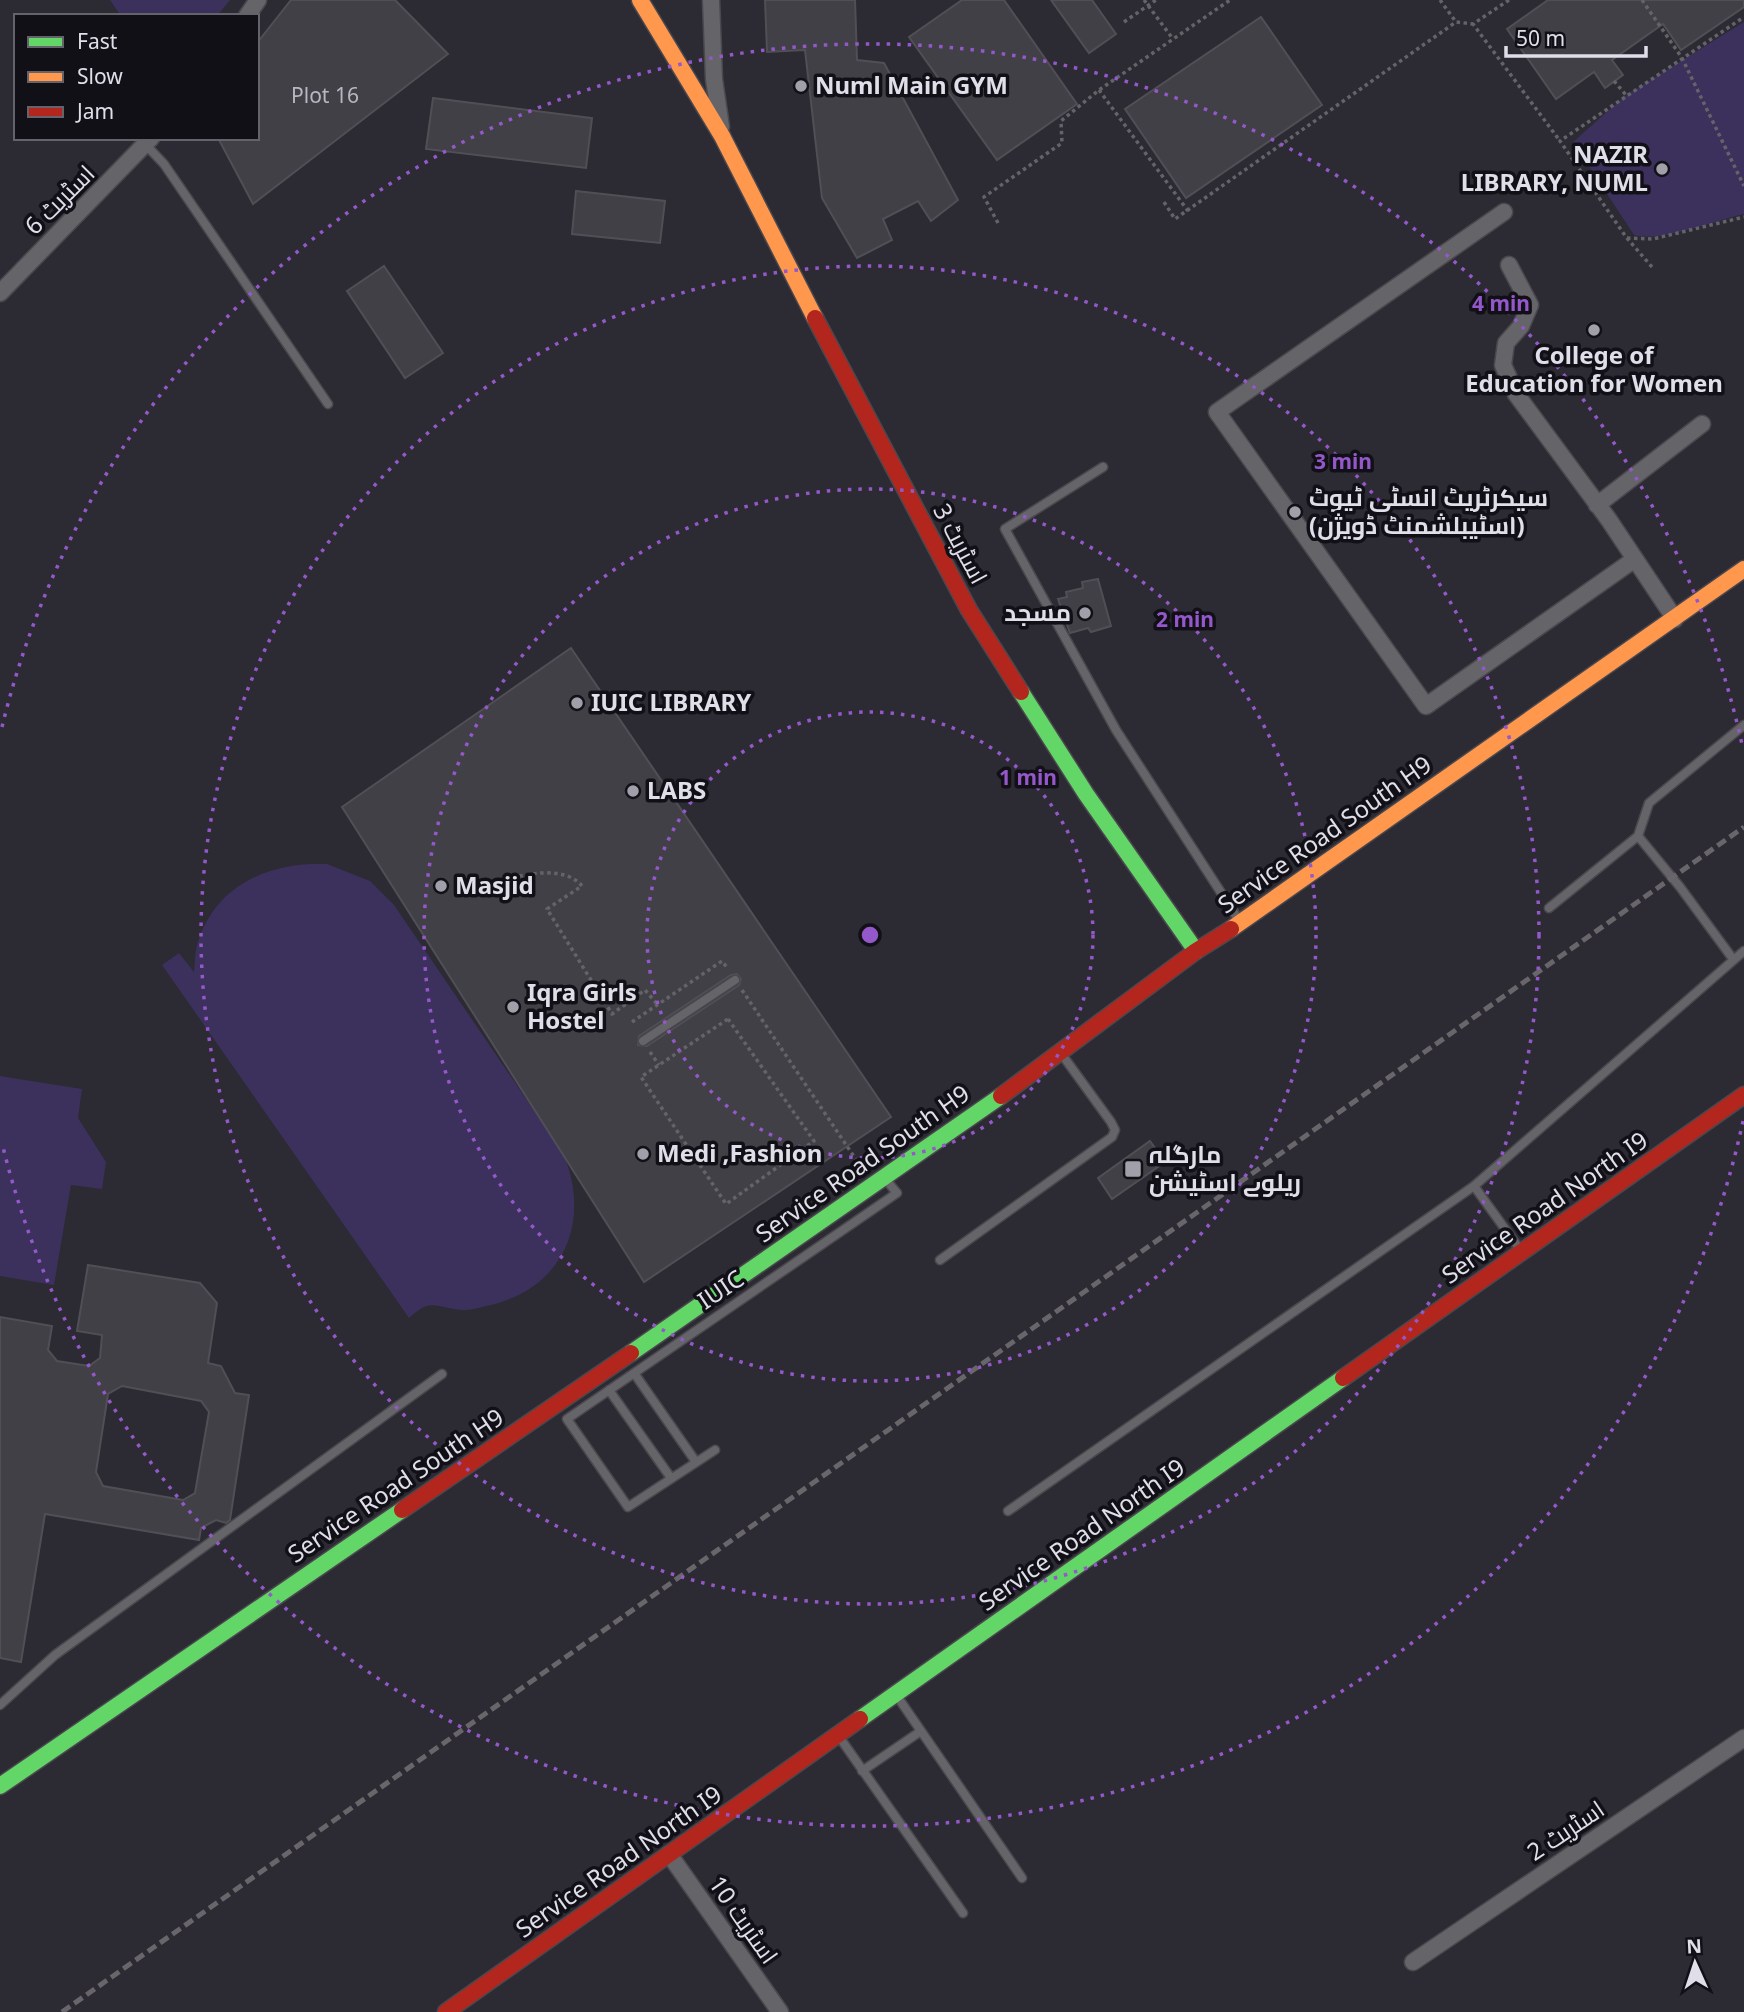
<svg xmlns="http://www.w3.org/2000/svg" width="1744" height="2012" viewBox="0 0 1744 2012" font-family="'Noto Sans',Cairo,sans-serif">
	<rect width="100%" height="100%" fill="#2c2a32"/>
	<!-- green -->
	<path fill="#3c305d" d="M110 0H230L217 16H121Z
		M1744 22V214C1717 220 1659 243 1634 235L1573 142 1626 95Z
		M327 864 370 881 394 905 563 1153C593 1223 562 1291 486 1306 479 1308 471 1310 465 1310 453 1311 437 1303 427 1306 421 1307 414 1314 409 1318L162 965 179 953 194 972C195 961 195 949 199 939 218 883 272 862 327 864Z
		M0 1076 82 1089 78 1118 106 1162 102 1189 71 1185 54 1285 0 1276Z"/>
	<!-- building -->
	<path fill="#414047" stroke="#504f56" stroke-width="2" fill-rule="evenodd" d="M291 0H395L448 54 253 204 218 138H257V43Z
		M765 0H855L857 60 884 63 958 200 931 221 918 201 883 219 892 240 857 258 822 198 805 50 767 52Z
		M962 0H1004L1077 104 997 160 909 37Z
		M1051 0H1092L1116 34 1089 53Z
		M1548 0H1744V7L1681 50 1663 24 1612 60 1623 75 1605 88 1594 72 1556 99 1507 29Z
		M1261 17 1322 105 1186 198 1125 109Z
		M433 98 592 118 586 168 426 149Z
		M576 191 665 201 660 243 572 234Z
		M384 266 443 353 405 378 347 291Z
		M1098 579 1111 626 1091 632 1088 628 1070 633 1058 599 1067 597 1066 592 1083 588 1082 582Z
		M571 648 891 1117 644 1282 342 807ZM737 974 741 979 739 985 647 1046 638 1045 639 1036 731 975Z
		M1150 1141 1165 1162 1112 1199 1098 1178Z
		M88 1265 200 1283 217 1303 208 1363 221 1366 235 1393 249 1395 230 1520 226 1523 216 1520 201 1528 199 1540 45 1514 21 1662 0 1658V1317L52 1326 48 1350 57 1361 89 1366 100 1358 102 1335 77 1331ZM122 1386 201 1401 209 1412 195 1493 183 1500 103 1486 96 1472 108 1394Z"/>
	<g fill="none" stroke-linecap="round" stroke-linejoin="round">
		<!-- lane casing -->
		<g stroke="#4a484e" stroke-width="11">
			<path id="lane" d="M146 145 164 164 328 404
				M1103 467 1005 529 1116 730 1240 922
				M1638 836 1680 887 1733 959
				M1549 908 1638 836 1649 803 1744 725
				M643 1041 735 980
				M1474 1186 1744 951
				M940 1260 1112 1137 1115 1130 1111 1122 1063 1056
				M634 1373 696 1462
				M609 1390 671 1478
				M715 1450 628 1507 567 1419 897 1193 887 1181
				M1008 1511 1474 1186 1521 1251
				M897 1696 1022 1878
				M0 1705 55 1655 442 1374
				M840 1738 963 1913
				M862 1771 921 1731"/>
		</g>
		<!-- street casing -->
		<g stroke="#4a484e" stroke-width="19">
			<path id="street" d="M711 0 714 79 721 127
				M247 16 258 0
				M1504 212 1217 412 1426 706 1635 559
				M1509 265 1530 305 1521 326 1506 343 1503 365 1516 394 1609 520 1675 619
				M0 293 151 138
				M1597 505 1702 424
				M669 1854 780 2012
				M1413 1962 1744 1738"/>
		</g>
		<!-- fast casing -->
		<g stroke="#4a484e" stroke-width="19">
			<path id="fast" d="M1021 692 1086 794 1196 951
				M631 1353 1001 1096
				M860 1719 1343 1378
				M0 1786 402 1510"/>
		</g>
		<!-- slow casing -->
		<g stroke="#4a484e" stroke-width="19">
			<path id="slow" d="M640 0 722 136 815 318
				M1231 929 1744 569"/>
		</g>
		<!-- jam casing -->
		<g stroke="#4a484e" stroke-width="19">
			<path id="jam" d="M815 318 969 610 1021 692
				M1001 1096 1196 951 1231 929
				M1343 1378 1744 1095
				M402 1510 631 1353
				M446 2012 860 1719"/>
		</g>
		<!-- path -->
		<path stroke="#646367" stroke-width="3.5" stroke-dasharray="3.5 3.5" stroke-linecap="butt" d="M1144 0 1173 39
			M1440 0 1456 22
			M1509 0 1473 24 1560 141
			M1642 0 1682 58 1744 186
			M1124 22 1156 0
			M1614 81 1626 95
			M1099 90 1188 211
			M1164 202 1175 219 1456 22 1473 24
			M998 223 984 197 1062 143 1061 121 1099 90 1230 0
			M1627 238 1653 239 1744 217
			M1652 267 1626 237 1560 141 1744 17
			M473 892C499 880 560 859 582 886L547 909 612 1014 645 990 658 1005
			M742 990 863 1170
			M728 1019 814 1141 726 1204 641 1077Z
			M632 1022 722 961 728 969
			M650 1052 659 1065"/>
		<!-- lane -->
		<use href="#lane" stroke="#656468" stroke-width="8"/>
		<!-- street -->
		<use href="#street" stroke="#656468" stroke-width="16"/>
		<!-- fast -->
		<use href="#fast" stroke="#63d668" stroke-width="16"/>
		<!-- slow -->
		<use href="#slow" stroke="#ff974d" stroke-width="16"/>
		<!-- jam -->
		<use href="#jam" stroke="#b3261e" stroke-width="16"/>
		<!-- rail -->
		<path stroke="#68666a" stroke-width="5" stroke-dasharray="10 5" stroke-linecap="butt" d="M62 2012 1744 827"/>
	</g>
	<!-- distance rings -->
	<g fill="none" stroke="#9458ca" stroke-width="3.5" stroke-dasharray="3.5 7">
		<circle cx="870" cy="935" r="223"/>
		<circle cx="870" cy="935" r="446"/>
		<circle cx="870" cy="935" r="669"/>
		<path d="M1743 1121A893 893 0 0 1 2 1143M2 727A893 893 0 0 1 1743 749"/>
	</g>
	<!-- markers -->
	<g fill="#a19fa9" stroke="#121017" stroke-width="2.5">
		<circle cx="801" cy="86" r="7"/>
		<circle cx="1662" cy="169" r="7"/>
		<circle cx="1594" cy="330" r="7"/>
		<circle cx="1295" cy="512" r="7"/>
		<circle cx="1085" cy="613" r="7"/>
		<circle cx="577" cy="703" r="7"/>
		<circle cx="633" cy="791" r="7"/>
		<circle cx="441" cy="886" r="7"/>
		<circle cx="513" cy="1007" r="7"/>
		<circle cx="643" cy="1154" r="7"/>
		<rect x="1124" y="1160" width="18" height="18" rx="3.5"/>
	</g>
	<g text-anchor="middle" stroke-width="7" stroke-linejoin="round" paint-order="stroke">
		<!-- number labels -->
		<g font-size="21" fill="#b8b6c0">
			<text x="325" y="103">Plot 16</text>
		</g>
		<!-- poi labels -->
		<g font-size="24" font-weight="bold" fill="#e0dee9" stroke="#121017" text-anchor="start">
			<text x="815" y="94">Numl Main GYM</text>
			<text x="1648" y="163" text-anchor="end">NAZIR<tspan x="1648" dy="28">LIBRARY, NUML</tspan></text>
			<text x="1594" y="364" text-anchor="middle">College of<tspan x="1594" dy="28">Education for Women</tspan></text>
			<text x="1309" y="506">سیکرٹریٹ انسٹی ٹیوٹ<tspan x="1309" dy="28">(اسٹیبلشمنٹ ڈویژن)</tspan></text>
			<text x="1071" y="621" text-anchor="end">مسجد</text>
			<text x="591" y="711">IUIC LIBRARY</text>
			<text x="647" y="799">LABS</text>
			<text x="455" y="894">Masjid</text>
			<text x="527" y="1001">Iqra Girls<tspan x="527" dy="28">Hostel</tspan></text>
			<text x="657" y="1162">Medi ,Fashion</text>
			<text x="1149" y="1163">مارگلہ<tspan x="1149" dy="28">ریلوے اسٹیشن</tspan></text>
		</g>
		<!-- street labels -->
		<g font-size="24" fill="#e0dee9" stroke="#121017">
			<text transform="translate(60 200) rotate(-45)" y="8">اسٹریٹ 6</text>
			<text transform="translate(960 544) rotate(62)" y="8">اسٹریٹ 3</text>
			<text transform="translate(1325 835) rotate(-35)" y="8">Service Road South H9</text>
			<text transform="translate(863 1164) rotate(-35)" y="8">Service Road South H9</text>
			<text transform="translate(1545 1208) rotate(-35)" y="8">Service Road North I9</text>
			<text transform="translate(721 1290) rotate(-34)" y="8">IUIC</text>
			<text transform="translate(396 1486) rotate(-34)" y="8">Service Road South H9</text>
			<text transform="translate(1082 1535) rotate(-35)" y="8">Service Road North I9</text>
			<text transform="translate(1566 1831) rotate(-34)" y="8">اسٹریٹ 2</text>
			<text transform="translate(619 1862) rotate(-35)" y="8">Service Road North I9</text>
			<text transform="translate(743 1920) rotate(55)" y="8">اسٹریٹ 10</text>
		</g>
	</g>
	<circle cx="870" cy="935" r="10" fill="#9458ca" stroke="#121017" stroke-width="3.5"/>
	<g font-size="21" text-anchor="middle" font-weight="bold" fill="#9458ca" stroke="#121017" stroke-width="7" stroke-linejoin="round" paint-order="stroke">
		<text x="1501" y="311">4 min</text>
		<text x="1343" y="469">3 min</text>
		<text x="1185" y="627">2 min</text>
		<text x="1028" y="785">1 min</text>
	</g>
	<!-- legend -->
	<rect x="14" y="14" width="245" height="126" fill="#121017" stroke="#64626b" stroke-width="2"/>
	<rect x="28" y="37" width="35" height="10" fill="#63d668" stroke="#64626b" stroke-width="2"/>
	<text x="77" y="49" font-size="21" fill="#e0dee9">Fast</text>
	<rect x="28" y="72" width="35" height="10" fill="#ff974d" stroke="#64626b" stroke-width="2"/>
	<text x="77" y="84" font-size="21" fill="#e0dee9">Slow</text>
	<rect x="28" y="107" width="35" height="10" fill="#b3261e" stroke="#64626b" stroke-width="2"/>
	<text x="77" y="119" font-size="21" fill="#e0dee9">Jam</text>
	<!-- north arrow -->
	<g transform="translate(1695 1963) rotate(357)" stroke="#121017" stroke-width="5" paint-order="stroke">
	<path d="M0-5L12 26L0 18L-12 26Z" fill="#e0dee9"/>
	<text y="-10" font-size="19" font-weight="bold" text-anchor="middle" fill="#e0dee9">N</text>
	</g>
	<!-- scale -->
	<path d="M1506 46v10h140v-10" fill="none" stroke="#e0dee9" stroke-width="3.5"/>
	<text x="1516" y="46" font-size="21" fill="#e0dee9" stroke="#121017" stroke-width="5" paint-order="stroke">50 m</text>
</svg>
